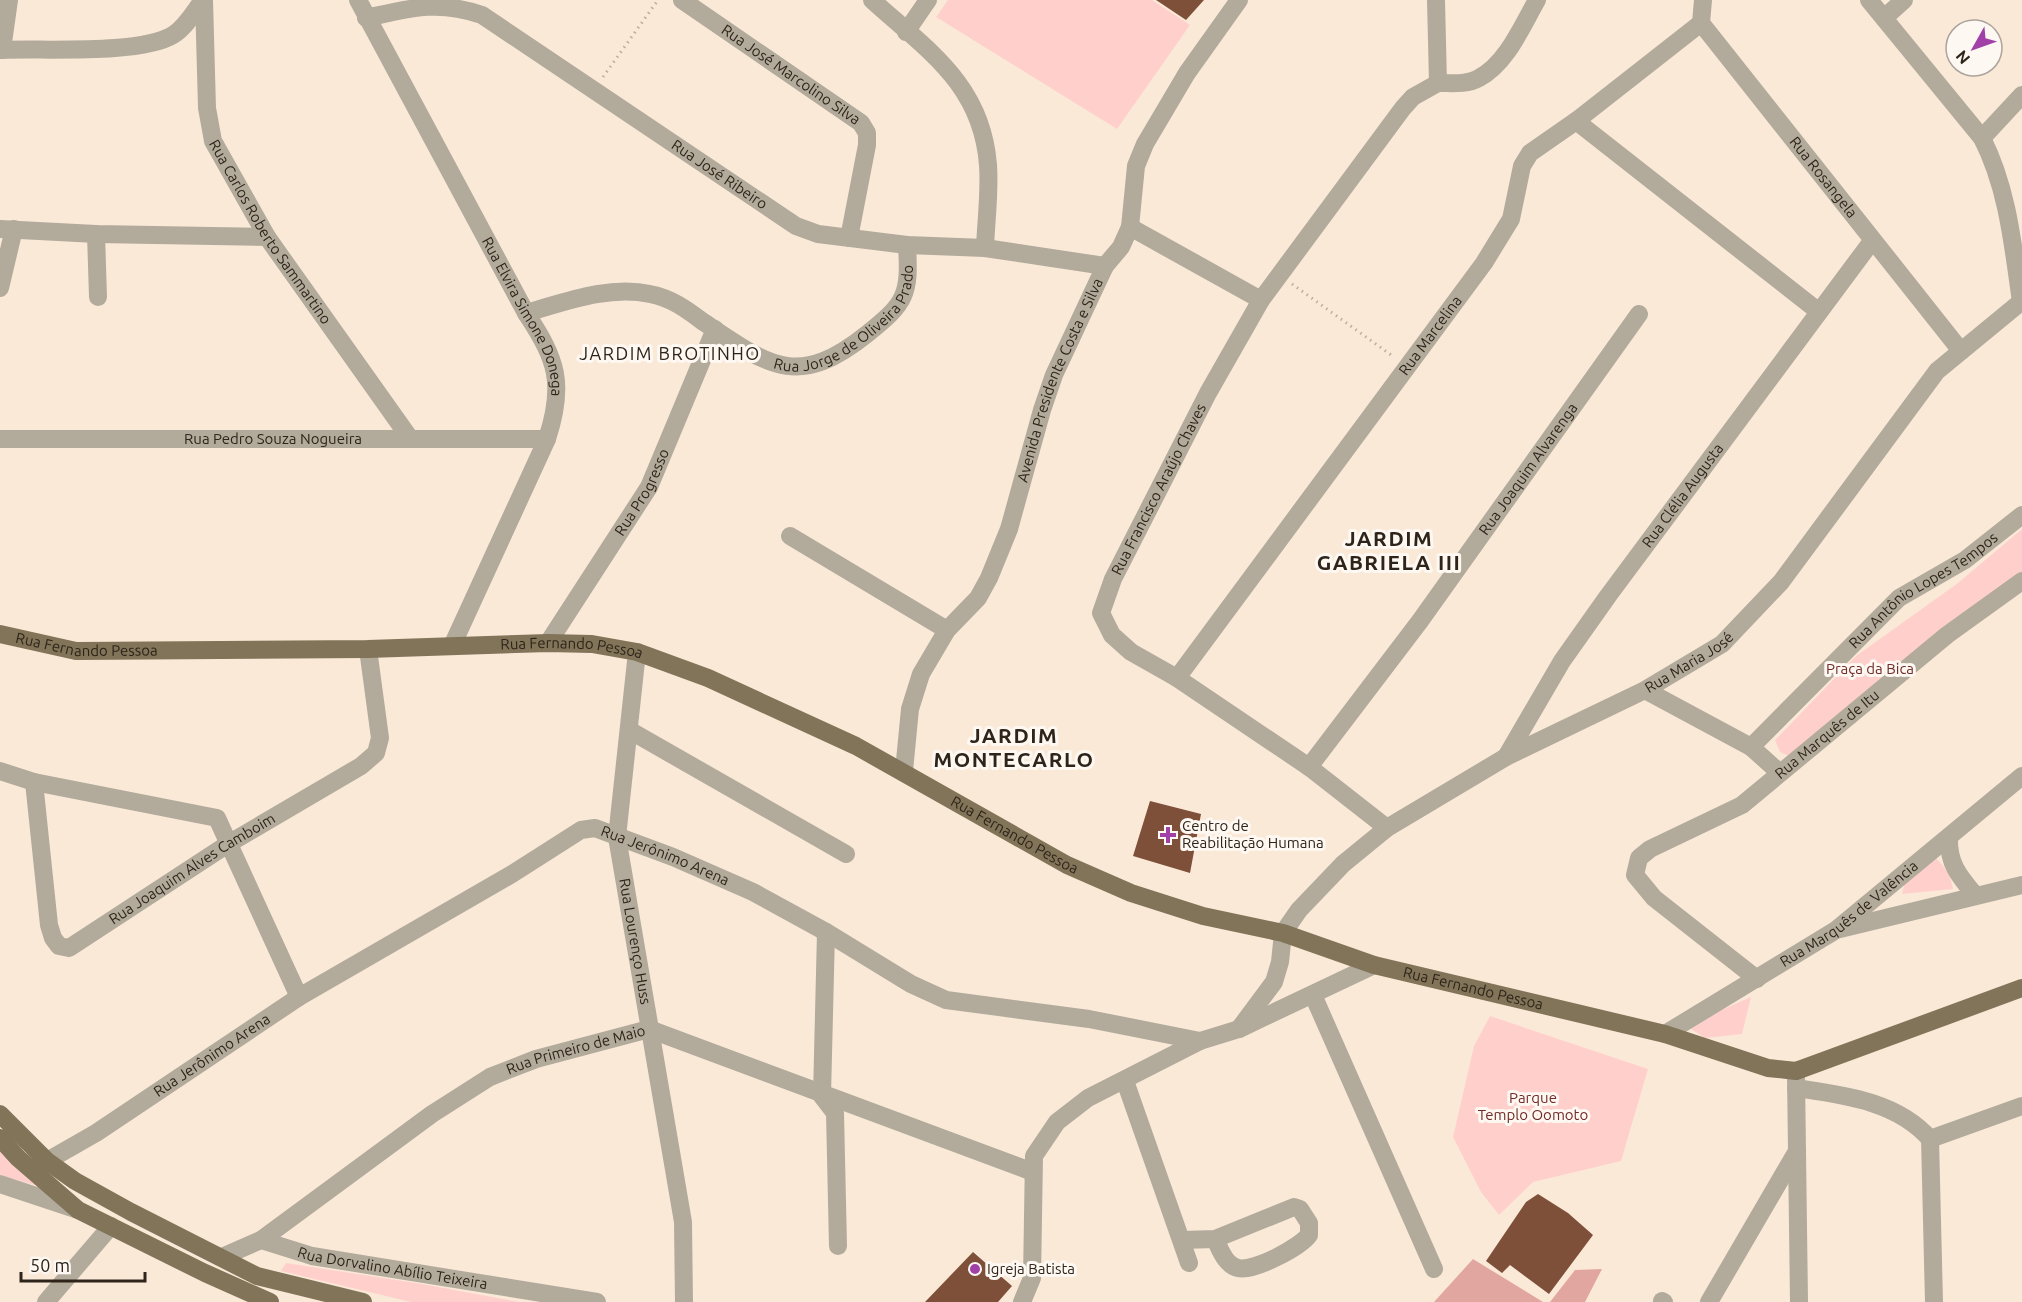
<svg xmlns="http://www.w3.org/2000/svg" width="2022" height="1302" viewBox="0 0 2022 1302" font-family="Ubuntu,sans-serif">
	<rect width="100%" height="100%" fill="#fbe9d8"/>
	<!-- green -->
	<path fill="#ffd0cb" d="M948 0H1152L1190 25 1117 129 936 17Z
		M2022 529V576L1791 757 1780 752 1775 740 1856 656 1958 583Z
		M1936 858 1949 873 1953 889 1902 894 1907 874Z
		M1751 997 1742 1034 1705 1038 1691 1029 1719 1011Z
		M1490 1016 1648 1069 1621 1161 1533 1182 1499 1215 1481 1192 1453 1137 1474 1046Z
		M0 1146 51 1190 0 1175Z
		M286 1263 422 1284 519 1302H411L281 1271Z"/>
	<!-- forest -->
	<path fill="#e2a6a0" d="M1473 1259 1543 1302H1434Z
		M1602 1269 1585 1302H1550L1575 1270Z"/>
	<!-- building -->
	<path fill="#7e4f39" d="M1156 0H1204L1186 20Z
		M1150 801 1201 814 1190 873 1133 856Z
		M1538 1194 1568 1213 1593 1235 1549 1294 1510 1265 1502 1273 1486 1261 1526 1202Z
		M973 1252 1012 1286 998 1302H925Z"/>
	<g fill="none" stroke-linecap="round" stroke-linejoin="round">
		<!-- path -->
		<path stroke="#beae9f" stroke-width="3" stroke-dasharray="1.5 4.5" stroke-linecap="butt" d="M603 77 658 0
			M1292 284 1394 357"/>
		<!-- minor -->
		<g stroke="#b2ab9c" stroke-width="18">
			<path id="s1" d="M204 0 207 108 213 141 267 237 409 437"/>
			<path id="s2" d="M358 0 526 313C557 360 565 384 547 439L452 646"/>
			<path id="s3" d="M682 0 861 123 867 133V145L849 238"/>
			<path d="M872 0C927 50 982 84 988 165 990 192 986 221 985 248"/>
			<path d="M1436 0 1438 83C1451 83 1467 85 1479 78 1507 63 1522 26 1537 0"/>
			<path id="s4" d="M1703 0 1701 23 1961 351"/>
			<path d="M1869 0 1982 138C2008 189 2013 246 2021 302"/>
			<path id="s5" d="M366 18C411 8 438 0 482 15L796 226 818 234 907 245 985 248 1105 266"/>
			<path d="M1884 18 1904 0"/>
			<path d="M906 32 928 0"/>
			<path d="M0 50C43 48 140 55 173 35 186 27 194 12 203 0"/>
			<path d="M2 50 9 0"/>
			<path d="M1576 121 1818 311"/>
			<path d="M1982 138 2022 95"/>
			<path d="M1130 227 1261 300"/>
			<path d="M0 229 96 234 267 237"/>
			<path d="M96 234 98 297"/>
			<path d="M0 288 14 229"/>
			<path id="s6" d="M526 313C565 302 609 285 650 294 671 298 686 309 702 321 769 366 797 390 867 334 906 303 910 295 907 245"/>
			<path id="s7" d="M0 439H547"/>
			<path d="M790 536 947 630"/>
			<path id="s8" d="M548 643 649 487 715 329"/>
			<path id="s9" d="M637 652 617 837 683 1222 684 1302"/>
			<path id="s10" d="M1177 678 1484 263 1511 219 1522 166 1530 153 1576 121 1701 23"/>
			<path d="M1645 690 1751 747 1780 773"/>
			<path d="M629 730 846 854"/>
			<path id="s11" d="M1751 747 1899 598 1965 560 2022 515"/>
			<path id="s12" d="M1506 757 1562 661 1608 596 1872 241"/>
			<path id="s13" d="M1309 767 1420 621 1639 314"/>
			<path d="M0 771 34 782 217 818 299 997"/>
			<path id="s14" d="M904 771 910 709 921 674 947 630 978 598 989 578 1009 529 1042 410 1054 375 1105 266 1121 247 1130 227 1136 166 1145 144 1187 73 1239 0"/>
			<path id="s15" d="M34 782 49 925 53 938 59 946 69 948 228 844 361 766 376 753 380 738 368 649"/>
			<path id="s16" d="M1387 828 1309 767 1177 678 1131 652 1112 635 1101 613 1113 579 1208 393 1261 300 1403 108 1413 97 1438 83"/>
			<path d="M1949 838C1948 863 1959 876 1974 894"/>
			<path d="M1840 929 2022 885"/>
			<path d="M826 932 822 1096 835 1113 838 1246"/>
			<path id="s17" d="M1757 979 1654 898 1635 875 1639 858 1650 849 1742 805 1947 635 2022 581"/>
			<path d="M1313 995 1434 1269"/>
			<path id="s18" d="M1239 1029 1274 982 1280 962 1283 933 1299 910 1343 864 1387 828 1506 757 1645 690 1722 644 1781 582 1937 371 2022 301"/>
			<path id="s19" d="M1665 1034 1836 930 2022 776"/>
			<path d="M1796 1076 1799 1302"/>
			<path d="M1125 1081 1189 1263"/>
			<path d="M1796 1088C1843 1095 1897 1101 1930 1139L1934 1302"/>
			<path d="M1930 1139 2022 1106"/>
			<path id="s20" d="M47 1161 96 1133 299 997 512 874 581 830 595 828 673 857 753 892 826 932 911 984 946 1000 1089 1019 1200 1041"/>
			<path d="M0 1184 78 1210"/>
			<path id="s21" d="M261 1240 312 1256 597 1302"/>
			<path d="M1182 1240 1215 1239 1294 1207 1300 1209 1309 1223V1235C1300 1247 1254 1272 1238 1268 1225 1265 1220 1249 1215 1239"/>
			<path id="s22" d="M222 1257 261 1240 432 1114 490 1077 536 1059 649 1029 1033 1172"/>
			<path d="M1662 1301 1664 1302"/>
			<path d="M46 1302 111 1226"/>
			<path d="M1022 1302 1032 1278 1034 1156 1057 1122 1088 1098 1200 1041 1239 1029 1374 965"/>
			<path d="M1709 1302 1797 1151"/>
		</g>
		<!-- major -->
		<g stroke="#817459" stroke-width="18">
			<path id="s23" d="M0 634 76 651 368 649 548 643 592 644 637 652 708 678 856 746 1067 865 1131 893 1203 916 1283 933 1374 965 1665 1034 1768 1068 1796 1071 2022 988"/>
			<path d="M0 1114 47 1161 75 1181 131 1212 257 1276 363 1302"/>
			<path d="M0 1138 18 1158 78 1210 205 1273 270 1302"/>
		</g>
	</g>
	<!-- markers -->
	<g fill="#a140a7" stroke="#fef8f3" stroke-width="2">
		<path d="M1165 826h6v6h6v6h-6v6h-6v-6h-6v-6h6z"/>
		<circle cx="975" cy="1269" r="6"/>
	</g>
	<g text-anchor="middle" stroke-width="6" stroke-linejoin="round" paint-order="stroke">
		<!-- street labels -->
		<g font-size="15" fill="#2f2419" stroke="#fef8f3">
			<text dy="5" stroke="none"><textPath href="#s3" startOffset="132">Rua José Marcolino Silva</textPath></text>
			<text dy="5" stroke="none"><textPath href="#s5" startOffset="404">Rua José Ribeiro</textPath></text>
			<text dy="5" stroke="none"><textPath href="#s4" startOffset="220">Rua Rosangela</textPath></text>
			<text dy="5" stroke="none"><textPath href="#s1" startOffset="249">Rua Carlos Roberto Sammartino</textPath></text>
			<text dy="5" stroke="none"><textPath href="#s6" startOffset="363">Rua Jorge de Oliveira Prado</textPath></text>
			<text dy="5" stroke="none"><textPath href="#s2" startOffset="358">Rua Elvira Simone Donega</textPath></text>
			<text dy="5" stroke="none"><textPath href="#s10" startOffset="426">Rua Marcelina</textPath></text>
			<text dy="5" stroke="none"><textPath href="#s14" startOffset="428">Avenida Presidente Costa e Silva</textPath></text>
			<text dy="5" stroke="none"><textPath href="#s7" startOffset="273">Rua Pedro Souza Nogueira</textPath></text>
			<text dy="5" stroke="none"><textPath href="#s13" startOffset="370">Rua Joaquim Alvarenga</textPath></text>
			<text dy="5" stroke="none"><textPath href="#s16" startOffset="498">Rua Francisco Araújo Chaves</textPath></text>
			<text dy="5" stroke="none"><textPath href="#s8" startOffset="178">Rua Progresso</textPath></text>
			<text dy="5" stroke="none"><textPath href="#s12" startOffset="316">Rua Clélia Augusta</textPath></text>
			<text dy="5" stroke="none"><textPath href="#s11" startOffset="234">Rua Antônio Lopes Tempos</textPath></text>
			<text dy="5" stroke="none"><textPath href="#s23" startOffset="88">Rua Fernando Pessoa</textPath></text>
			<text dy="5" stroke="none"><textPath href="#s23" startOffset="574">Rua Fernando Pessoa</textPath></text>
			<text dy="5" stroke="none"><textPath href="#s18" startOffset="602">Rua Maria José</textPath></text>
			<text dy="5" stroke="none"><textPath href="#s17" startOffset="405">Rua Marquês de Itu</textPath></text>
			<text dy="5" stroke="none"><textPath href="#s23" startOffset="1060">Rua Fernando Pessoa</textPath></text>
			<text dy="5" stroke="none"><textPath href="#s20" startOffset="718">Rua Jerônimo Arena</textPath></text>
			<text dy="5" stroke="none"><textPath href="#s15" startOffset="324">Rua Joaquim Alves Camboim</textPath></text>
			<text dy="5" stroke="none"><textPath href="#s19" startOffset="220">Rua Marquês de Valência</textPath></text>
			<text dy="5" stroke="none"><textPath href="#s9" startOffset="292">Rua Lourenço Huss</textPath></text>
			<text dy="5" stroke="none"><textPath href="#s23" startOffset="1546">Rua Fernando Pessoa</textPath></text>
			<text dy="5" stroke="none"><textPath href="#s22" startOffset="414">Rua Primeiro de Maio</textPath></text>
			<text dy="5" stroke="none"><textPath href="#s20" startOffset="196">Rua Jerônimo Arena</textPath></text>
			<text dy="5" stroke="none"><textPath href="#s21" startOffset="135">Rua Dorvalino Abílio Teixeira</textPath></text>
		</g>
		<!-- park labels -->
		<g font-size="15" fill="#732b28" stroke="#fef8f3">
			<text x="1870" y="674">Praça da Bica</text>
			<text x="1533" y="1103">Parque<tspan x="1533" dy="17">Templo Oomoto</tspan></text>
		</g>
		<!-- poi labels -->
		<g font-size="15" fill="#2f2419" stroke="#fef8f3" text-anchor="start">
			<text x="1182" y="831">Centro de<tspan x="1182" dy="17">Reabilitação Humana</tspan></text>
			<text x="987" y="1274">Igreja Batista</text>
		</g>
		<!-- quarter labels -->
		<g font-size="18" letter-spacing="1.5" fill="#2f2419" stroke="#fef8f3">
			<text x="670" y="360">JARDIM BROTINHO</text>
		</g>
		<!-- district labels -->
		<g font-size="21" font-weight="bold" letter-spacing="1.5" fill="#2f2419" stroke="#fef8f3">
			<text x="1389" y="546">JARDIM<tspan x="1389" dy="24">GABRIELA III</tspan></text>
			<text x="1014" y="743">JARDIM<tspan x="1014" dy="24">MONTECARLO</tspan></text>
		</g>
	</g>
	<!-- north arrow -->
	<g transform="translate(1974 48) rotate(230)"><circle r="28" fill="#fef8f3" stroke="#aba39c" stroke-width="1.5"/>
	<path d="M0-4.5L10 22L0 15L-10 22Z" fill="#a140a7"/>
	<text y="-9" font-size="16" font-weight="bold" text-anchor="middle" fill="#2f2419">N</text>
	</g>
	<!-- scale -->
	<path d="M21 1272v9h124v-9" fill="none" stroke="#2f2419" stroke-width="3"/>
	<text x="30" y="1272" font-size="18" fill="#2f2419" stroke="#fef8f3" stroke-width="4.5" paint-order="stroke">50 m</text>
</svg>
